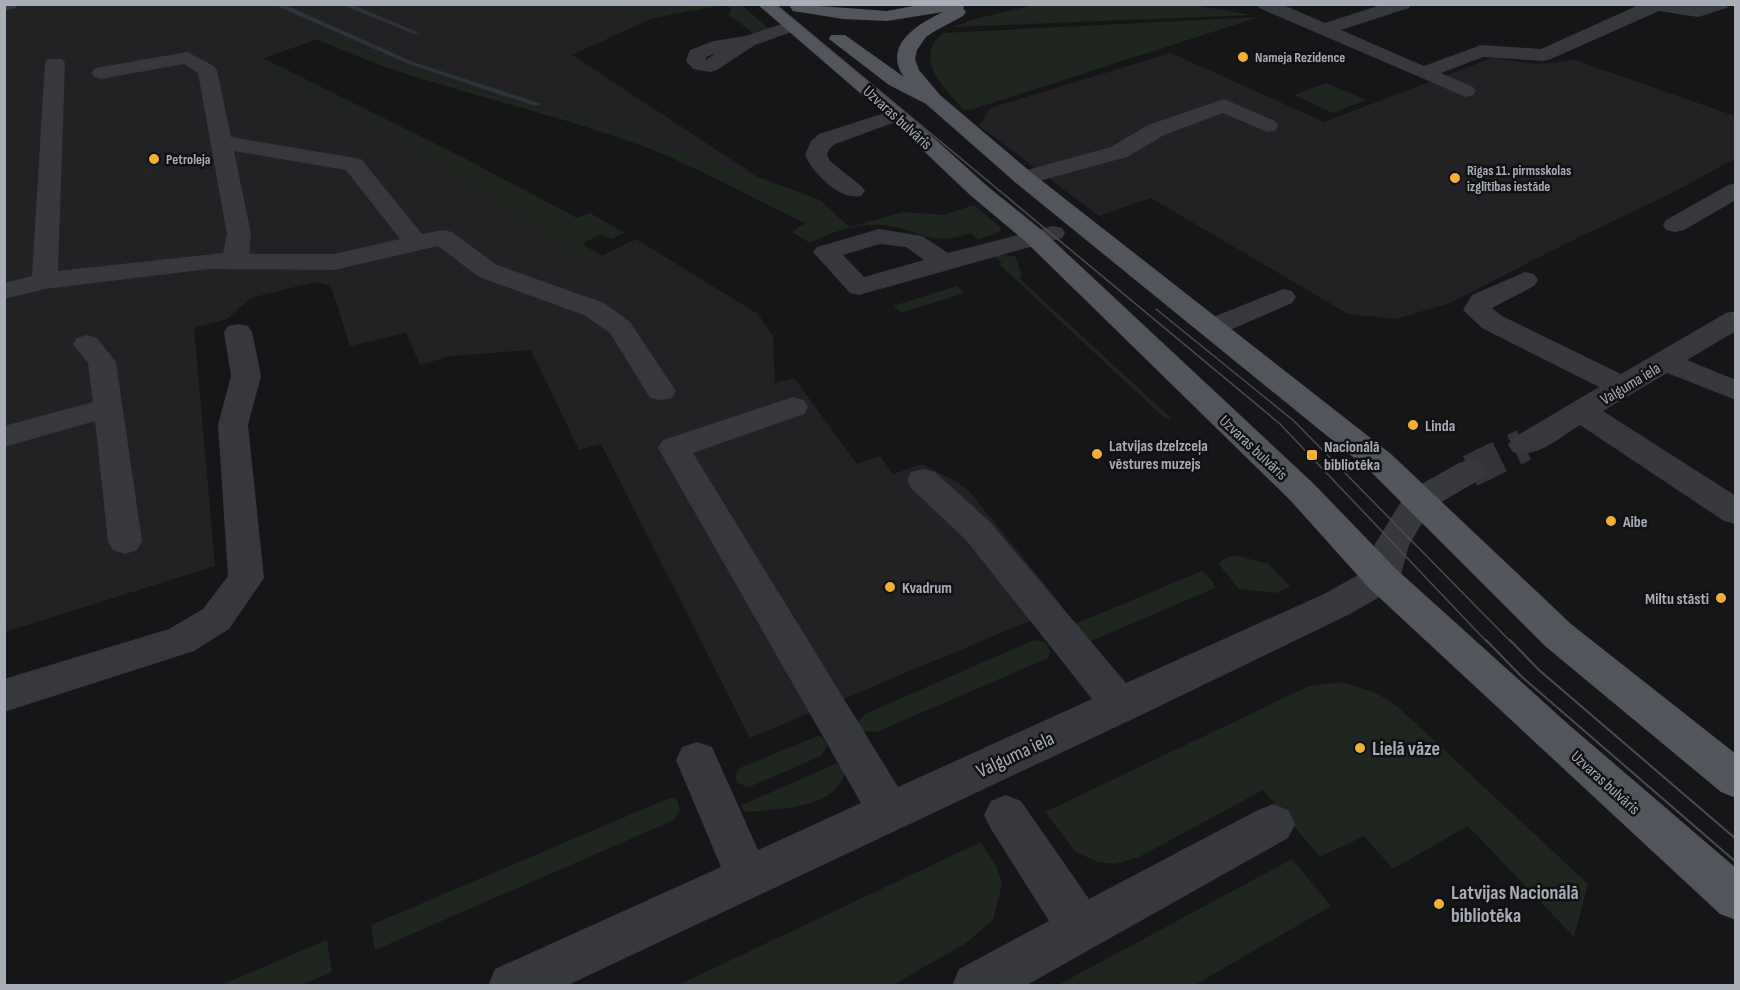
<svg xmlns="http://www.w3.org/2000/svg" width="1740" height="990" viewBox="0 0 1740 990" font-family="'Sofia Sans Condensed',sans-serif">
	<rect width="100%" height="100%" fill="#161618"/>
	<!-- built -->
	<path fill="#222225" d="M5 4 723 5 653 18 572 55 758 177 599 124 472 89 380 58 326 36 256 61 332 99 418 147 590 262 636 239 758 314 773 336 775 383 794 378 857 464 880 456 893 474 922 464 957 482 969 491 1063 607 750 738 601 444 579 450 531 350 451 356 420 365 406 333 350 346 332 290 328 285 315 282 251 298 227 319 194 328 215 566 5 632Z
		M1171 53 1324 122 1492 58 1538 64 1575 60 1735 116 1736 158 1674 192 1567 243 1450 303 1396 319 1348 314 1151 198 1099 216 979 126 990 108Z"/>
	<!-- green -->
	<path fill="#1e261f" d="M1038 4H1187L1252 15 953 27 979 18Z
		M614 5 636 10 655 11 694 5H723L653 18Z
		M726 5H742L770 30 753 33 728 14 732 9Z
		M1259 17 970 110 963 109C944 88 912 58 943 33Z
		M326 36 380 58 472 89 599 124 758 177 820 200 849 227 903 212 944 215 974 205 1001 228 999 232 978 240 971 233C932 245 931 236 895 227 866 220 835 230 810 243L792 232 805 223C748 197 695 165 637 144 531 105 420 87 317 39Z
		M263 58 464 158 577 218 590 213 625 233 611 239 601 234 582 244 603 256 590 262 418 147 332 99 255 61Z
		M1326 83 1366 100 1333 113 1294 95Z
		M1003 255 1015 256 1022 276 1019 278 1021 280 1171 418 1167 419 1158 412 999 264 1002 263 994 256Z
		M957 286 964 293 901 313 893 306Z
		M1234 555 1268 564 1290 586 1276 593 1239 589 1219 565 1221 561Z
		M1202 571 1213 582 1215 588 1084 644 1070 626Z
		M1034 640 1045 642 1050 650 1048 658 876 732 862 731 857 723 865 714Z
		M1341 682 1374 692 1397 706 1588 884 1574 937 1468 826 1393 869 1364 836 1320 857 1263 790 1139 857 1115 864 1098 862 1076 852 1045 812 1309 686Z
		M818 736 823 738 827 746 821 756 749 787 737 783 735 776 740 768Z
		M840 762 845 774C832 810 780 808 748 812L743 810 742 805Z
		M672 798 677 800 680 810 674 820 375 950 371 925 667 799Z
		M981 842 997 868 1002 884 993 920 966 943 893 985H678Z
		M1292 859 1331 906 1195 985H1058Z
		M327 940 332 972 301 985H221Z"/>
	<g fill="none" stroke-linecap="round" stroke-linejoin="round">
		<!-- stream -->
		<path fill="#2c353c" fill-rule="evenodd" d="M273 4H283L413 62 542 104 535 106 409 64Z
			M341 4H351L419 33 414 34Z"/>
		<!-- minor-tunnel -->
		<path stroke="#333438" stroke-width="33" stroke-dasharray="33 16" stroke-linecap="butt" d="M1470 471 1524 445"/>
		<!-- minor -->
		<path fill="#37383d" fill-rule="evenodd" d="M4 4H17L15 8 4 11Z
			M1257 4H1281L1325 23 1384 4H1411L1409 8 1341 30 1424 66 1481 45 1541 49 1641 4 1697 6 1729 4 1727 8 1698 17 1659 11 1551 59 1544 61 1483 57 1441 73 1473 87 1476 91 1473 95 1466 97 1259 8Z
			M791 21 797 22 800 26 797 30 755 45 717 70 710 72 693 69 686 61 690 50 714 41 745 36ZM716 53 706 60V57Z
			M187 52 214 66 217 70 231 137 361 159 422 234 443 230 452 232 497 265 604 303 630 322 676 391 672 398 661 400 650 398 610 333 584 315 479 277 438 246 334 270 209 269 45 289 4 299V283L32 276 45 63 48 59H62L65 63 58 271 223 253 227 234 198 73 184 64 101 79 94 77 91 73 94 69 101 67ZM234 151 346 170 400 239 334 254H249L251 234Z
			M1224 99 1275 121 1278 126 1275 131 1267 132 1223 113 1164 135 1127 157 1024 185 1016 183 1012 178 1016 173 1111 147 1148 125Z
			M897 109 904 111 908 115 904 119 835 144 829 149 827 155 830 161 861 186 865 191 861 196C840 201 813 173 805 155L811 141 819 134Z
			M1736 183V200L1684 230 1675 232 1666 230 1663 225 1666 220 1728 185Z
			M1053 226 1062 228 1065 233 1062 238 859 295 850 293 813 252 817 247 879 229 922 236 948 253ZM880 244 906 247 924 260 864 277 843 255Z
			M1525 272 1534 274 1538 280 1534 286 1492 308 1502 316 1621 374 1726 313 1736 311V331L1687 360 1736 380V400L1667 373 1603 411 1736 496V524L1724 521 1580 425C1560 437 1537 459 1513 452L1508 445 1513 438 1599 387 1482 328 1463 310 1472 295Z
			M1283 289 1292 291 1296 297 1292 303 1223 333 1213 335 1203 333 1199 327 1203 321Z
			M238 324 248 326 252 332 261 376 248 425 264 578 229 629 194 651 4 712V679L169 629 203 609 228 576 218 425 231 376 224 332 228 326Z
			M87 335 97 338 116 362 142 541 137 550 125 554 113 550 108 541 95 421 4 447V426L93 402 88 363 73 344 77 338Z
			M793 397 804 400 808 407 804 414 693 453 898 787 1092 699 966 540 911 488 907 480 911 472 923 469 935 472 990 522 1126 683 1324 594 1367 570 1375 544 1407 492 1459 463 1470 460 1481 463 1486 471 1481 479 1431 508 1409 545 1400 578 1395 588 1350 614 1135 718 566 986H488L495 969 721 867 676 760 682 747 697 742 712 747 758 850 861 803 658 448 663 440Z
			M1006 795 1021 801 1089 899 1258 810 1273 804 1288 810 1295 824 1288 838 1025 986H952L959 969 1049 921 991 829 984 815 991 801Z"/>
		<!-- major -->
		<path fill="#53555c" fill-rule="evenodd" d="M757 4H776L904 111 986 185 1044 232 1314 484 1395 568 1568 724 1736 868V920L1720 914 1369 588 1290 500 1026 242 970 195 890 119Z
			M792 4 887 11 924 4H966L963 8 966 12 963 16 935 31 926 37 917 50 915 59 919 70 940 95 1032 173 1391 454 1571 624 1736 754V798L1721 792 1545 646 1369 470 1016 183 926 104 889 85 829 39 831 35H845L904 77C882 46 917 24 943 12L887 21 843 19 793 11 790 7Z"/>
		<!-- tram-far1 -->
		<path stroke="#4a4c52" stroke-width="1.5" d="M775 4 1280 424 1487 642
			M1156 309 1294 421 1511 642"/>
		<!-- tram -->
		<path stroke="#4a4c52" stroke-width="2" d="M1486 640 1522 677 1736 862
			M1510 640 1539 670 1736 839"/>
	</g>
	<!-- markers -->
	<g fill="#f2b134" stroke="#111113" stroke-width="2">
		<circle cx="1243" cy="57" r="6"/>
		<circle cx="154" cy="159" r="6"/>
		<circle cx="1455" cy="178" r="6"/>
		<circle cx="1413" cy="425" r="6"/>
		<circle cx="1097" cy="454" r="6"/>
		<rect x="1306" y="449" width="12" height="12" rx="3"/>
		<circle cx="1611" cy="521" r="6"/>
		<circle cx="890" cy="587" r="6"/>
		<circle cx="1721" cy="598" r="6"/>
		<circle cx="1360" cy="748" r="6"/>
		<circle cx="1439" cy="904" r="6"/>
	</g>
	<g text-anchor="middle" stroke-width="5" stroke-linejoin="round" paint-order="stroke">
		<!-- far-poi labels -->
		<g font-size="14" font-weight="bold" fill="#a8adb8" stroke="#111113" text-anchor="start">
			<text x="1255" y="62">Nameja Rezidence</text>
			<text x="166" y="164">Petroleja</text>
			<text x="1467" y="175">Rīgas 11. pirmsskolas<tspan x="1467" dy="16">izglītības iestāde</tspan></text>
		</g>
		<!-- street labels -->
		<g font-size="16" fill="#a8adb8" stroke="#111113">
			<text transform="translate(898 117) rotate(42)" y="6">Uzvaras bulvāris</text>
			<text transform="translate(1630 383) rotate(-31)" y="6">Valguma iela</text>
			<text transform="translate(1254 447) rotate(43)" y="6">Uzvaras bulvāris</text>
			<text transform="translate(1606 782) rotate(42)" y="6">Uzvaras bulvāris</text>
		</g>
		<!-- poi labels -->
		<g font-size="16" font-weight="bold" fill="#a8adb8" stroke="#111113" text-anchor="start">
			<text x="1425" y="431">Linda</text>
			<text x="1109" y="451">Latvijas dzelzceļa<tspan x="1109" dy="18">vēstures muzejs</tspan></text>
			<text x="1324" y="452">Nacionālā<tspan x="1324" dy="18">bibliotēka</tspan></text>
			<text x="1623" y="527">Aibe</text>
			<text x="902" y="593">Kvadrum</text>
			<text x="1709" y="604" text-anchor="end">Miltu stāsti</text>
		</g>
		<!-- near-poi labels -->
		<g font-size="20" font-weight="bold" fill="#a8adb8" stroke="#111113" text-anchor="start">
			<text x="1372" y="755">Lielā vāze</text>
			<text x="1451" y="899">Latvijas Nacionālā<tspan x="1451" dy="23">bibliotēka</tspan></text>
		</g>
		<!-- near-street labels -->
		<g font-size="20" fill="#a8adb8" stroke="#111113">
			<text transform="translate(1015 754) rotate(-25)" y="7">Valguma iela</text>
		</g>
	</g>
	<!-- border -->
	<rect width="1740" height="990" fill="none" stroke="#a8adb8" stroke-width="12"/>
</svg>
